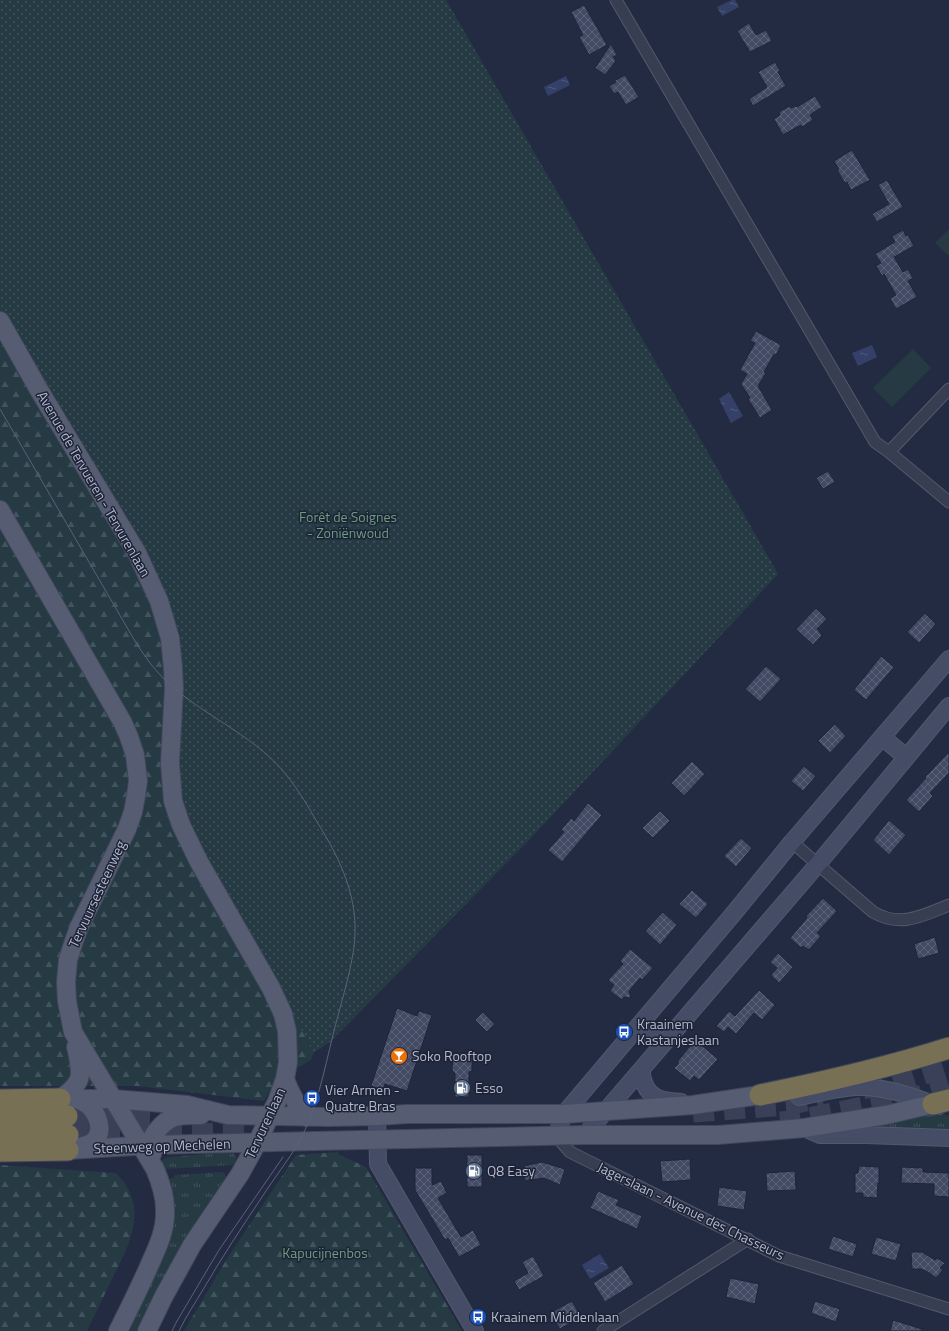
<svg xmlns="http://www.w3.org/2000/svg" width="949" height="1331" viewBox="0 0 949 1331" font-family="'Titillium Web',sans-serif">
	<defs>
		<pattern id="grass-tufts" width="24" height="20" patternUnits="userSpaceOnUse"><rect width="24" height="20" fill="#253a43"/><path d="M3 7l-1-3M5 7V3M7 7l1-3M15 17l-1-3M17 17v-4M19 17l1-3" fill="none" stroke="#42545d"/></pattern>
		<pattern id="forest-firs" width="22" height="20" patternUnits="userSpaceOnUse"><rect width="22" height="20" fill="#253a43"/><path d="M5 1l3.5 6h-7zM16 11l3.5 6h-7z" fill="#42545d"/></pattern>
		<pattern id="park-dots" width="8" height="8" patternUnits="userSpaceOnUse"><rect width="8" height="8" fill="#253a43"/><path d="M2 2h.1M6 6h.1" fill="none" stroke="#42545d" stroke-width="1.8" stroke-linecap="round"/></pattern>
		<pattern id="water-ripples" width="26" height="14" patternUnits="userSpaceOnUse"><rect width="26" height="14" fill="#344068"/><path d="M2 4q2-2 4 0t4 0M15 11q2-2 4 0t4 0" fill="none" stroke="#4f5a7c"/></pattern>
		<pattern id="building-cross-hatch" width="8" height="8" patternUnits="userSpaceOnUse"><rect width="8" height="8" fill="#424a64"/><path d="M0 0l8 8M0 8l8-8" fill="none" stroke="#5b6279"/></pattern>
	</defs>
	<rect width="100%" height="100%" fill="#232b42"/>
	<!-- grass -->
	<path fill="url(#grass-tufts)" d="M931 1112 939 1113 949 1116V1133L869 1128V1126Z
		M232 1152C236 1154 237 1159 236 1163L232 1165 165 1169 164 1168 162 1162 163 1159 169 1157Z
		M224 1172 226 1177 189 1233 138 1331H126L161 1264 168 1247 172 1231 168 1180 173 1178 175 1175Z"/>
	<!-- forest -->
	<path fill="url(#forest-firs)" d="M0 0H446L778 574 527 842 330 1042 314 1052 311 1060 275 1081 264 1101 137 1086H0Z
		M338 1152 340 1155 366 1167 462 1331H184L228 1257 296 1155Z
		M0 1165 116 1173C119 1177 124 1181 126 1185 145 1216 128 1247 114 1275 105 1294 96 1312 87 1331H0Z"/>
	<!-- park -->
	<path fill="url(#park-dots)" d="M0 0H446L778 574 527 842 330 1042 314 1052 292 1014 286 998 192 834 181 803 178 778 179 647 175 623 167 599 157 574 0 303Z"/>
	<!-- garden -->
	<path fill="#253a43" d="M949 229V256L935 243Z
		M913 349 931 368 892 407 873 388Z"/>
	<!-- water -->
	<path fill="url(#water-ripples)" d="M732 0H735L739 7 722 16 717 7Z
		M566 76 570 85 548 96 544 87Z
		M872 345 877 357 858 366 852 353Z
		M729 392 743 416 731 423 719 399Z
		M600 1254 609 1268 590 1279 582 1265Z"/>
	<!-- building -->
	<path fill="url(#building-cross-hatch)" stroke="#1f2539" d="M584 5 607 45 589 55 579 37 583 35 571 12Z
		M749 23 756 35 766 30 772 41 750 52 737 31Z
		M611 44 617 55 613 57 616 61 605 75 595 68Z
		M775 62 780 71 778 72 786 86 753 106 749 99 767 87 758 72Z
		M625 75 639 97 626 105 618 92 614 94 609 86 616 82 614 81Z
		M815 96 822 107 810 115 813 120 802 127 801 125 795 128 783 135 774 119 780 115 779 112 790 106 791 108 796 106 797 107Z
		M852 150 870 180 851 190 847 182 845 183 837 170 839 169 834 161Z
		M887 180 903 207 877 222 872 214 889 204 878 185Z
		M903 230 906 236 908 235 914 246 894 257 903 272 908 269 913 278 908 281 917 297 896 309 890 298 896 295 884 274 882 276 876 266 881 263 875 254 895 242 892 236Z
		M756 331 781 345 776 355 774 354 764 372 766 373 758 386 772 410 760 418 748 399 750 398 741 384 747 374 740 370 755 343 750 341Z
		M828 471 835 482 823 489 816 478Z
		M816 608 827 619 817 629 822 635 813 645 796 629Z
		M925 613 936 624 919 643 907 632Z
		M881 656 894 667 866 700 854 690Z
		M766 666 781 679 760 702 745 689Z
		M835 724 846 736 830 753 818 741Z
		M949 752V773L930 793 933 796 919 812 906 800 926 778 925 777Z
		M692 761 705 774 684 796 671 783Z
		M804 766 816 776 803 791 791 781Z
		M588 803 602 815 562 862 548 850 564 832 561 830 571 818 574 821Z
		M660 811 670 821 653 838 642 828Z
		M889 820 906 835 889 855 873 840Z
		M741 838 752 848 736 867 724 856Z
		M692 890 708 904 696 918 679 904Z
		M823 898 837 911 817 933 821 936 809 950 803 946 801 948 790 938 807 918 806 916Z
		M663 912 677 925 660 945 645 931Z
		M935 937 939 953 918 959 914 944Z
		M630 949 653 968 642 980 640 978 629 991 631 998 624 997 622 1000 610 991 614 985 608 980 623 964 620 961Z
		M778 953 793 967 779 983 771 975 777 968 770 962Z
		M759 990 775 1005 762 1020 754 1013 736 1034 728 1027 724 1032 716 1026 729 1011 735 1016Z
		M397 1008 417 1016 419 1011 432 1015 407 1091 385 1084 383 1090 371 1086Z
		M483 1012 495 1024 487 1032 475 1020Z
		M695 1040 718 1059 699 1080 694 1076 690 1081 674 1068 679 1063 677 1062Z
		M453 1053H472V1071L469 1072V1097H455V1073L452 1071Z
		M467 1155H482V1187H467Z
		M690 1159 691 1180 662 1182 660 1161Z
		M542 1162 565 1169 560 1185 544 1178 525 1181 524 1166Z
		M859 1166 879 1167V1183H878L877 1198 863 1197V1193H855V1173H858Z
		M902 1167 923 1168V1172L949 1173V1197L934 1196V1184L901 1183Z
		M415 1168H432V1185L441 1181 447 1193 438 1198 461 1237 473 1230 481 1245 459 1257 448 1238 445 1240 415 1190Z
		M795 1171 796 1190 767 1191 766 1173Z
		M719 1187 747 1191 744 1210 717 1206Z
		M598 1191 619 1200 616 1205 642 1216 637 1229 590 1208Z
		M833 1236 857 1244 853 1257 828 1249Z
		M876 1237 901 1244 896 1261 871 1254Z
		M911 1252H922L935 1260 937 1258 945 1263 940 1268 943 1270 936 1278 928 1272 921 1269H912Z
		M533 1256 544 1276 519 1290 514 1281 528 1273 522 1262Z
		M622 1265 634 1284 605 1302 593 1283Z
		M730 1278 759 1284 755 1304 726 1297Z
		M572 1301 581 1317 560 1329 550 1313Z
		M815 1301 840 1309 836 1322 811 1313Z
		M893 1320 922 1329 921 1331H890Z"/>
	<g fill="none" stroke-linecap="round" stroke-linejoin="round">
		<!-- highway-tunnel -->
		<path stroke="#394057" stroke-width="21" stroke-dasharray="21 10" stroke-linecap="butt" d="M863 1089 911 1078 949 1066
			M693 1112 788 1105 822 1097
			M67 1116 186 1119
			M780 1122 793 1121 919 1096 949 1086
			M68 1135 274 1133"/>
		<!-- street casing -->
		<g stroke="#53596c" stroke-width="13">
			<path id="street" d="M616 0 875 442 889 452 949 502
				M889 452 949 389
				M792 842 873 912C900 928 922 916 949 905
				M556 1136 570 1152 779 1256 949 1309
				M603 1331 748 1239"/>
		</g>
		<!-- secondary casing -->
		<g stroke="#53596c" stroke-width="18">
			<path id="secondary" d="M882 737 906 757
				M639 1025 663 1044
				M642 1069C641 1079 646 1092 656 1097 663 1101 673 1101 681 1102
				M799 1097C818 1093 838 1088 857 1087 886 1086 913 1097 939 1106
				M377 1116 378 1164 475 1331
				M804 1128 820 1135H866L949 1138
				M585 1135 818 864 949 706
				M556 1136 564 1114 734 913 792 842 949 659"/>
		</g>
		<!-- primary casing -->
		<g stroke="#42475b" stroke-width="20">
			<path id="primary" d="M0 321 39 390 137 553 159 601 170 638 173 668 174 688 170 763 173 801 181 825 199 862 271 988 283 1014 287 1031 288 1062 285 1079 277 1101 257 1143 240 1174 192 1245 164 1296 147 1331
				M0 510 123 723 129 737 135 755 138 781 136 796 133 812 127 829 79 927 73 944 68 960 66 982 67 1001 73 1032 155 1169C161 1183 166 1199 165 1214 165 1232 157 1248 150 1264 140 1287 129 1309 118 1331
				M285 1079C290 1093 297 1105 306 1117
				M60 1099H113L187 1105 228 1115 328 1117 377 1116 407 1114H564L693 1105 760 1095
				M60 1099C85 1081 82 1075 76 1047
				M77 1148C82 1146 90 1145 94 1141 105 1131 97 1112 87 1104 85 1103 82 1101 79 1100
				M68 1150 150 1145 315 1141 585 1135H718L804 1128 886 1115 933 1104
				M152 1154C151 1151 150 1147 150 1145 152 1134 163 1122 172 1118 181 1114 192 1115 201 1115"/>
		</g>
		<!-- highway casing -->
		<g stroke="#404659" stroke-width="23">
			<path id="highway" d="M760 1095C825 1082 886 1068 949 1048
				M0 1100 60 1099
				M933 1104 949 1100
				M0 1116H67
				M0 1135H68
				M0 1151 68 1150"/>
		</g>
		<!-- street -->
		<use href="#street" stroke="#383e52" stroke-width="11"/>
		<!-- secondary -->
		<use href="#secondary" stroke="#454c65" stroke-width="16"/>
		<!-- primary -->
		<use href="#primary" stroke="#565d72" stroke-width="18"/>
		<!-- highway -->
		<use href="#highway" stroke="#787054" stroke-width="21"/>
		<!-- tram -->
		<path stroke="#5a6179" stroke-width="1" d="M0 409 132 636C144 656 156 673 174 688 210 719 258 738 288 777 299 791 308 806 317 822 341 860 360 900 354 947 350 976 340 1006 333 1035 324 1071 317 1109 299 1142 288 1161 274 1178 262 1197 242 1227 222 1257 204 1288 196 1302 186 1316 179 1331
			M172 1331 177 1321 219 1250 283 1157"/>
	</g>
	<!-- icons -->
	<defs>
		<g id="bus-disc" transform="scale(0.9)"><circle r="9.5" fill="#1a4fb4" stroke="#1d2337"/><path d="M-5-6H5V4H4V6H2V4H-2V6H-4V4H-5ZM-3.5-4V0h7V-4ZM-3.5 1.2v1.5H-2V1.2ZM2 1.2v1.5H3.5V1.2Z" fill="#fff"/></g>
		<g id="bar-disc" transform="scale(0.9)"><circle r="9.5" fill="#e8710a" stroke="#1d2337"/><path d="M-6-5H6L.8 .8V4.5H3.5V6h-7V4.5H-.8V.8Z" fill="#fff"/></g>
		<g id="fuel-disc" transform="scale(0.9)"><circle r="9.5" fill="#5c6f8a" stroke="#1d2337"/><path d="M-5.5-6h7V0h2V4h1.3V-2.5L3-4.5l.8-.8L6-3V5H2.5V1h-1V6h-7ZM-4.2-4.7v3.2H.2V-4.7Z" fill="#fff"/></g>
	</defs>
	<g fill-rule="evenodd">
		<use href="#bus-disc" x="624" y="1032"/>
		<use href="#bar-disc" x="399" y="1056"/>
		<use href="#fuel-disc" x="462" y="1088"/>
		<use href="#bus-disc" x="312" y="1098"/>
		<use href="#fuel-disc" x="474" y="1171"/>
		<use href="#bus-disc" x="478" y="1317"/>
	</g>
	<g text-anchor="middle" stroke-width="3" stroke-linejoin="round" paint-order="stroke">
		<!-- street labels -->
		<g font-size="14" fill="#b5b9cc" stroke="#1d2337">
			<text transform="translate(94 484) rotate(60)" y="5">Avenue de Tervueren - Tervurenlaan</text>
			<text transform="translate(97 894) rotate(-65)" y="5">Tervuursesteenweg</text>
			<text transform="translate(265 1123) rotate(-65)" y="5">Tervurenlaan</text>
			<text transform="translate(162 1146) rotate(-2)" y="5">Steenweg op Mechelen</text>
			<text transform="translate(691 1211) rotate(26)" y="5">Jagerslaan - Avenue des Chasseurs</text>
		</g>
		<!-- park labels -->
		<g font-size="14" fill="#6a9f7f" stroke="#1d2337">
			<text x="348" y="522">Forêt de Soignes<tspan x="348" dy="16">- Zoniënwoud</tspan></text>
			<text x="325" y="1258">Kapucijnenbos</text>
		</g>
		<!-- poi labels -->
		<g font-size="14" fill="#b5b9cc" stroke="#1d2337" text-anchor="start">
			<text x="637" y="1029">Kraainem<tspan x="637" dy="16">Kastanjeslaan</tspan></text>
			<text x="412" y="1061">Soko Rooftop</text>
			<text x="475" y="1093">Esso</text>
			<text x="325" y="1095">Vier Armen -<tspan x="325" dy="16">Quatre Bras</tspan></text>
			<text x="487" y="1176">Q8 Easy</text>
			<text x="491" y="1322">Kraainem Middenlaan</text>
		</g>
	</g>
</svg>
